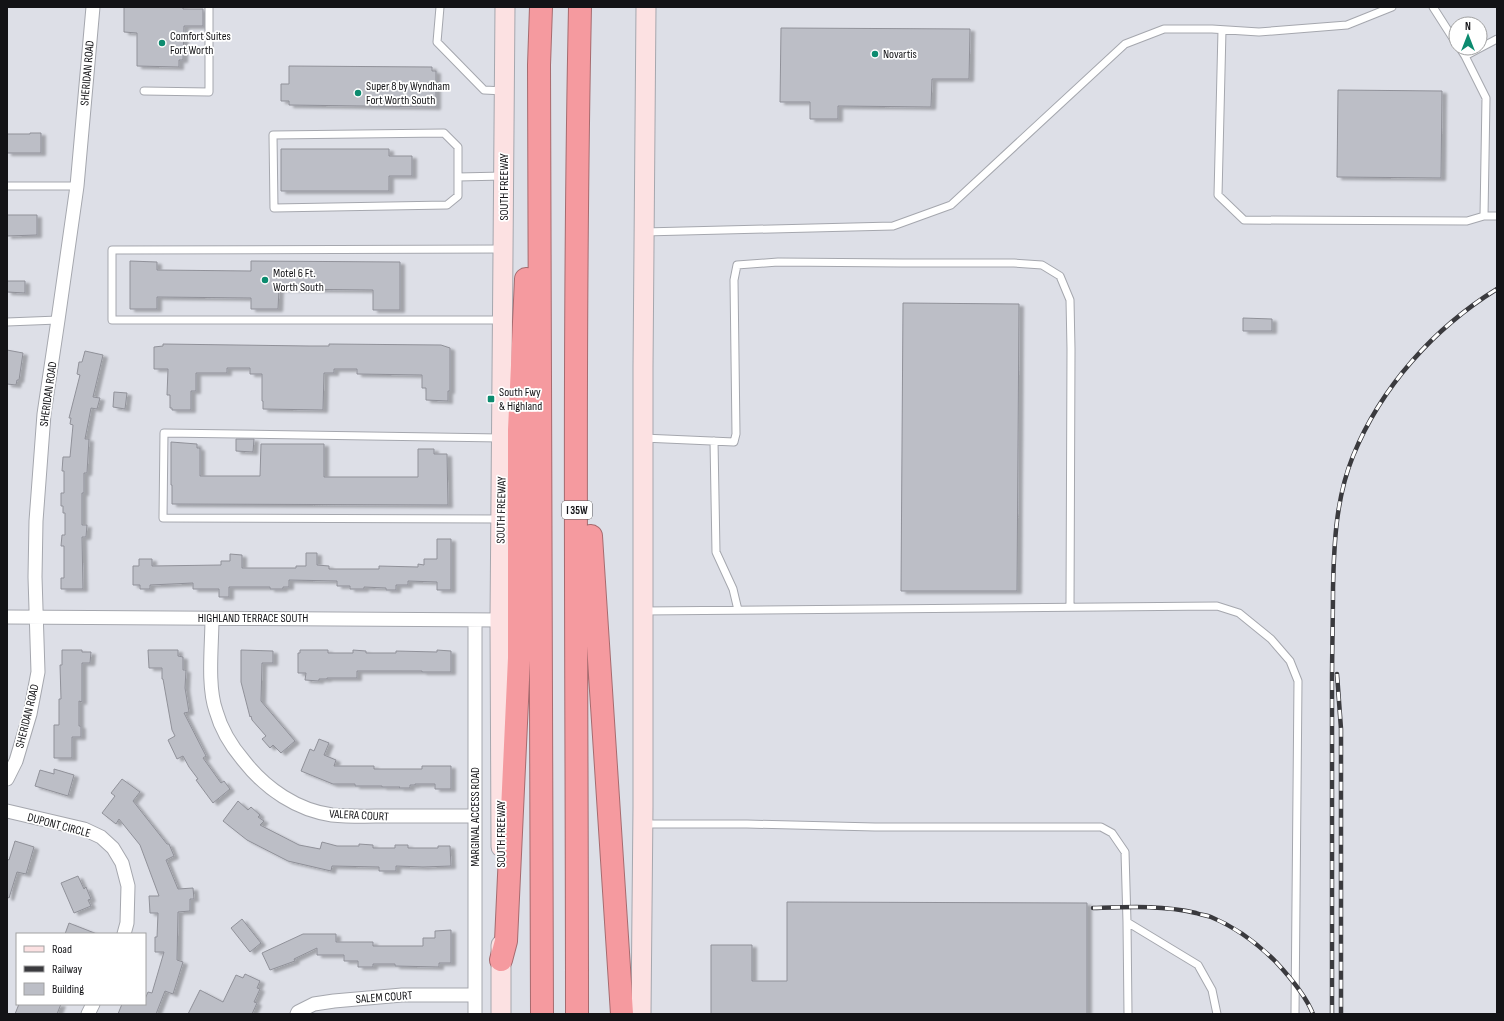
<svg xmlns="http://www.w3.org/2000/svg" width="1504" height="1021" viewBox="0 0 1504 1021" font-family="'Sofia Sans Condensed',sans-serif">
	<defs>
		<filter id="shadow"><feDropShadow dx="4.5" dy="2.5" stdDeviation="1" flood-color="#0004"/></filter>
	</defs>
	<rect width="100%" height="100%" fill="#dddfe7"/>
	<!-- building -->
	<path fill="#bcbec6" stroke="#909199" filter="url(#shadow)" d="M124 7H183V9H203V26H184L183 60H179V67L137 66V33L124 32Z
		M781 28 970 29 969 79H932L931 107 838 106V119H810V102H780Z
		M289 66 432 67V71H436V107L289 105V101H281V84H289Z
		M1338 90 1442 91 1441 178 1337 177Z
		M30 133H41V153H7V134H30Z
		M281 149H389V156H412V176H389V191H281Z
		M7 215H37V235L7 236Z
		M130 261 157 262V270L251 271V261L400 262V310H373V290L279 289 278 309H251V298L157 297V309H130Z
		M7 281H25V293L7 292Z
		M903 303 1019 304 1017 591H901Z
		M1243 318 1272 319V331H1243Z
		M163 344 309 346H329V344L441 345 450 348V391H448V401L426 400V388H422V375L357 374V369H334V373H324L323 410 263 409V401H262V374H250V368H227V373H196V391H191V410H172V408H170V395H167L168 369H154V347L163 346Z
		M7 350 23 353 19 380H17L16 385 7 384Z
		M85 351 103 355 93 397 100 398 97 409 91 408 85 439H89L87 473H84V493H82V525H87L86 537H82L83 589H61V578H64V546H61L62 535H65V513H63V506H61V493H64V471H62L63 457H70L73 425 70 424 71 418H69L80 375 77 374 79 362H82Z
		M114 392 127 393 125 409 113 407Z
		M236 439H254L253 452 236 451Z
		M171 442 197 444V448H200V476H260L261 444H324V477H418V449H434V454H447L448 505 172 504V485H171Z
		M437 539H451V590H437V582L408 581V585H396V590H386V588L364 587V589H350V586H337V581L289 580V587H283V589H270V587H229V597H219V589H193V583L150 585V589H140V585H133V566H139V559H152V566L221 565V561H230V554L242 555V568H296V566H306V553H317V565L329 566V569H379V566L418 567V564L424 565V559H437Z
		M62 650H82V652H91L90 663H82V702L79 701V726H81V737H72V758H54V725H59V699H61L60 665H62Z
		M148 650H178V656L183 657V670H186L185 688 189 712 184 713 206 756 203 758 221 783 224 781 230 789 213 803 196 780 198 779 189 767 183 756 177 759 168 740 175 736 172 730 163 679H162V668H149Z
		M241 650 273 651V663H262L261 701 295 741 281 753 273 745 270 748 262 739 266 736 252 720 251 716 250 717 241 682Z
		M300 650H328V653H353V650L366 651V653H396V651L437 652V650L451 651V672H422V671H357V678H327V679H319V681L305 680 306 673H298V653H300Z
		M319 739 329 743 324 755 336 760 334 766H374V769H422V766H451V789H435V784H415V785H410V788H399L400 787H382V786H355V784H333L301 771 310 749 314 751Z
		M54 769 74 775 68 796 35 786 40 770 54 774Z
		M122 779 140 792 133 801 167 844H169L174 856 166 860 178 889 193 888 194 899H190V911L178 912 177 960 183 962 173 994 165 991 156 1014H118L122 1004H145V999L148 992 152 993 164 952H155V937H157L158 913H150L149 896H159L140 845 119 819 116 824 102 813 115 796 111 793Z
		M238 801 248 810 251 807 260 815 258 817 264 821 260 825 299 845 320 849 322 842 337 846H359V844L373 845V848H395V845H408V848H438V846H450L451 866 423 867 396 866V871H379V867L332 866 331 871 288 861 247 840 223 821Z
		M15 841 34 847 26 874 17 872 9 898 7 897V859L9 860Z
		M78 876 84 889 86 887 91 899 88 900 91 906 74 913 61 883Z
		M787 902 1087 903V1014H711V945H752V981H787Z
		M242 919 261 943 250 952 231 928Z
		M69 923 97 934H65Z
		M451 930V963H439V967L395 966V964H373V967H358V961H344V955H317V948L294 959 295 961 270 970 262 953 303 934H336V942H373V946H423V938H435V931Z
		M245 974 260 981 257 988 260 989 254 1002 257 1003 252 1014H188L200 990 223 1002 236 975 243 978Z
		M19 1004H61L57 1014H15Z"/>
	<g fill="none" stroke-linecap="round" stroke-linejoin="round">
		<!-- service casing -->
		<g stroke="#a5a7ae" stroke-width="9">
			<path id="service" d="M440 7 437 42 484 90 504 91
				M1433 7 1456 43
				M1222 30 1218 195 1244 220 1467 221 1484 216
				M1460 48 1465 56 1480 48
				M1480 48 1497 39
				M1465 56 1486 98 1484 216H1497
				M144 91 209 92V7
				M458 177V196L447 205 274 208 273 135 444 133 458 147V177L504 176
				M7 186H77
				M644 232 893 226 951 205 1125 44 1164 29H1212L1259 32 1347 25 1392 7
				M503 320H112V250L503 249
				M7 322 58 320
				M643 438 734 442 736 434 734 280 737 265 778 262 902 263H1014L1042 265 1060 276 1070 300 1071 349 1070 607
				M714 441 716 552 733 589 738 610
				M501 519 163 518 164 433 501 438
				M643 611 1217 606 1239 613 1271 639 1290 661 1298 681 1295 1014
				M643 824H747L875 827H1101L1112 833 1125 852 1127 922 1198 965 1212 990 1217 1014
				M1127 922 1128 1014"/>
		</g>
		<!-- minor casing -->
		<g stroke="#a5a7ae" stroke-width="15">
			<path id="minor" d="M7 617 500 620
				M212 618C212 646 207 685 216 711 221 729 232 747 244 761 266 789 297 810 332 815 351 817 371 816 390 816 418 816 447 816 475 816
				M7 779 16 761 30 714 38 672 35 577 36 521 44 414 58 320 77 186 93 7
				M7 811 84 829 101 837 113 848 122 863 128 886 127 923 124 934
				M88 1014 93 1004
				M297 1014 298 1012 314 1004 334 1001 402 995H475
				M475 1014V620"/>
		</g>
		<!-- secondary casing -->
		<g stroke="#a5a7ae" stroke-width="21">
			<path id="secondary" d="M501 847 500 620 505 7
				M501 945V1014
				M641 1014 643 807V368L646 7"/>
		</g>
		<!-- motorway casing -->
		<g stroke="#a66b6f" stroke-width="24">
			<path id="motorway" d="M541 7 539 65 542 1014
				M591 536 622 1014
				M501 960 506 941 519 658V430L526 279
				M577 1014C577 678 573 343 580 7"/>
		</g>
		<!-- service -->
		<use href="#service" stroke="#fff" stroke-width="7"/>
		<!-- minor -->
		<use href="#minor" stroke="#fff" stroke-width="13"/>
		<!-- secondary -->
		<use href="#secondary" stroke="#fce1e2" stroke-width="19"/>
		<!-- motorway -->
		<use href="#motorway" stroke="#f59a9f" stroke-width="22"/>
		<!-- rail casing -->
		<g stroke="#3a3a3e" stroke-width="4.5">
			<path id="rail" d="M1337 674 1341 729V1014
				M1093 908C1127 907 1162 905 1196 913 1201 915 1206 915 1211 917 1235 927 1258 944 1276 962 1289 976 1306 996 1313 1014
				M1332 1014C1332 904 1332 793 1332 683 1332 651 1333 620 1333 588 1334 543 1336 498 1353 456 1381 387 1434 328 1497 289"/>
		</g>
		<!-- rail -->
		<use href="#rail" stroke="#fff" stroke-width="3" stroke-dasharray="9" stroke-linecap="butt"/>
	</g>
	<!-- markers -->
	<g fill="#0c8b6f" stroke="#fff" stroke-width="1.5">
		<circle cx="162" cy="43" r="4"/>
		<circle cx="875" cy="54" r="4"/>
		<circle cx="358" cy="93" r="4"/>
		<circle cx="265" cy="280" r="4"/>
		<rect x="487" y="395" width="8" height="8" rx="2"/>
	</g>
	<g text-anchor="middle" stroke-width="3.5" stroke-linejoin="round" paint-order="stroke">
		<!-- shield labels -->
		<rect fill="#fff" stroke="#5a5a5c" stroke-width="1" x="562" y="501" width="30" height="18" rx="3"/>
		<g font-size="11" font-weight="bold" fill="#131316">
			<text x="577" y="514">I 35W</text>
		</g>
		<!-- poi labels -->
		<g font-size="12" fill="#131316" stroke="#fff" text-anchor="start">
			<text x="170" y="40">Comfort Suites<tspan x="170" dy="14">Fort Worth</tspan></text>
			<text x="883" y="58">Novartis</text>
			<text x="366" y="90">Super 8 by Wyndham<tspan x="366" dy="14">Fort Worth South</tspan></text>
			<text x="273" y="277">Motel 6 Ft.<tspan x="273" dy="14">Worth South</tspan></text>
			<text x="499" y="396">South Fwy<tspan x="499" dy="14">&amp; Highland</tspan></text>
		</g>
		<!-- street labels -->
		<g font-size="12" fill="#131316" stroke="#fff">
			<text transform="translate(87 73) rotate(-85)" y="4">SHERIDAN ROAD</text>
			<text transform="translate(504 187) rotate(-90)" y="4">SOUTH FREEWAY</text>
			<text transform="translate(48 394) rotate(-82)" y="4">SHERIDAN ROAD</text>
			<text transform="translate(501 510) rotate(-89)" y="4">SOUTH FREEWAY</text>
			<text x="253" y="622">HIGHLAND TERRACE SOUTH</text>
			<text transform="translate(27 716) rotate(-76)" y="4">SHERIDAN ROAD</text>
			<text transform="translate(359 815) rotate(3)" y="4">VALERA COURT</text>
			<text transform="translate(475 817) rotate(-90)" y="4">MARGINAL ACCESS ROAD</text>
			<text transform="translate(59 825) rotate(15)" y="4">DUPONT CIRCLE</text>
			<text transform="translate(501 834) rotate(-90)" y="4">SOUTH FREEWAY</text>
			<text transform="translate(384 997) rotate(-4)" y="4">SALEM COURT</text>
		</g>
	</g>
	<!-- border -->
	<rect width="1504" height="1021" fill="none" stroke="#131316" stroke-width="16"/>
	<!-- legend -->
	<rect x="16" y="933" width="130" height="72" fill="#ffffff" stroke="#a1a1a2"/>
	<rect x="24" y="946" width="20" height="6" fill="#fce1e2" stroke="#a1a1a2"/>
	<text x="52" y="953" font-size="12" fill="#131316">Road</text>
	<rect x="24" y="966" width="20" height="6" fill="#3a3a3e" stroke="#a1a1a2"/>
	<text x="52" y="973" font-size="12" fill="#131316">Railway</text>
	<rect x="24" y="983" width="20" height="12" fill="#bcbec6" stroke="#a1a1a2"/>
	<text x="52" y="993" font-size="12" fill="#131316">Building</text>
	<!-- north arrow -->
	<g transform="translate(1468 36)"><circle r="19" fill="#ffffff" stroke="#a1a1a2"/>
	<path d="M0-3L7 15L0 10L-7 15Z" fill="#0c8b6f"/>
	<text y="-6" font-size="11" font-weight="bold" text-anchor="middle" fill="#131316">N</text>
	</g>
</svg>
